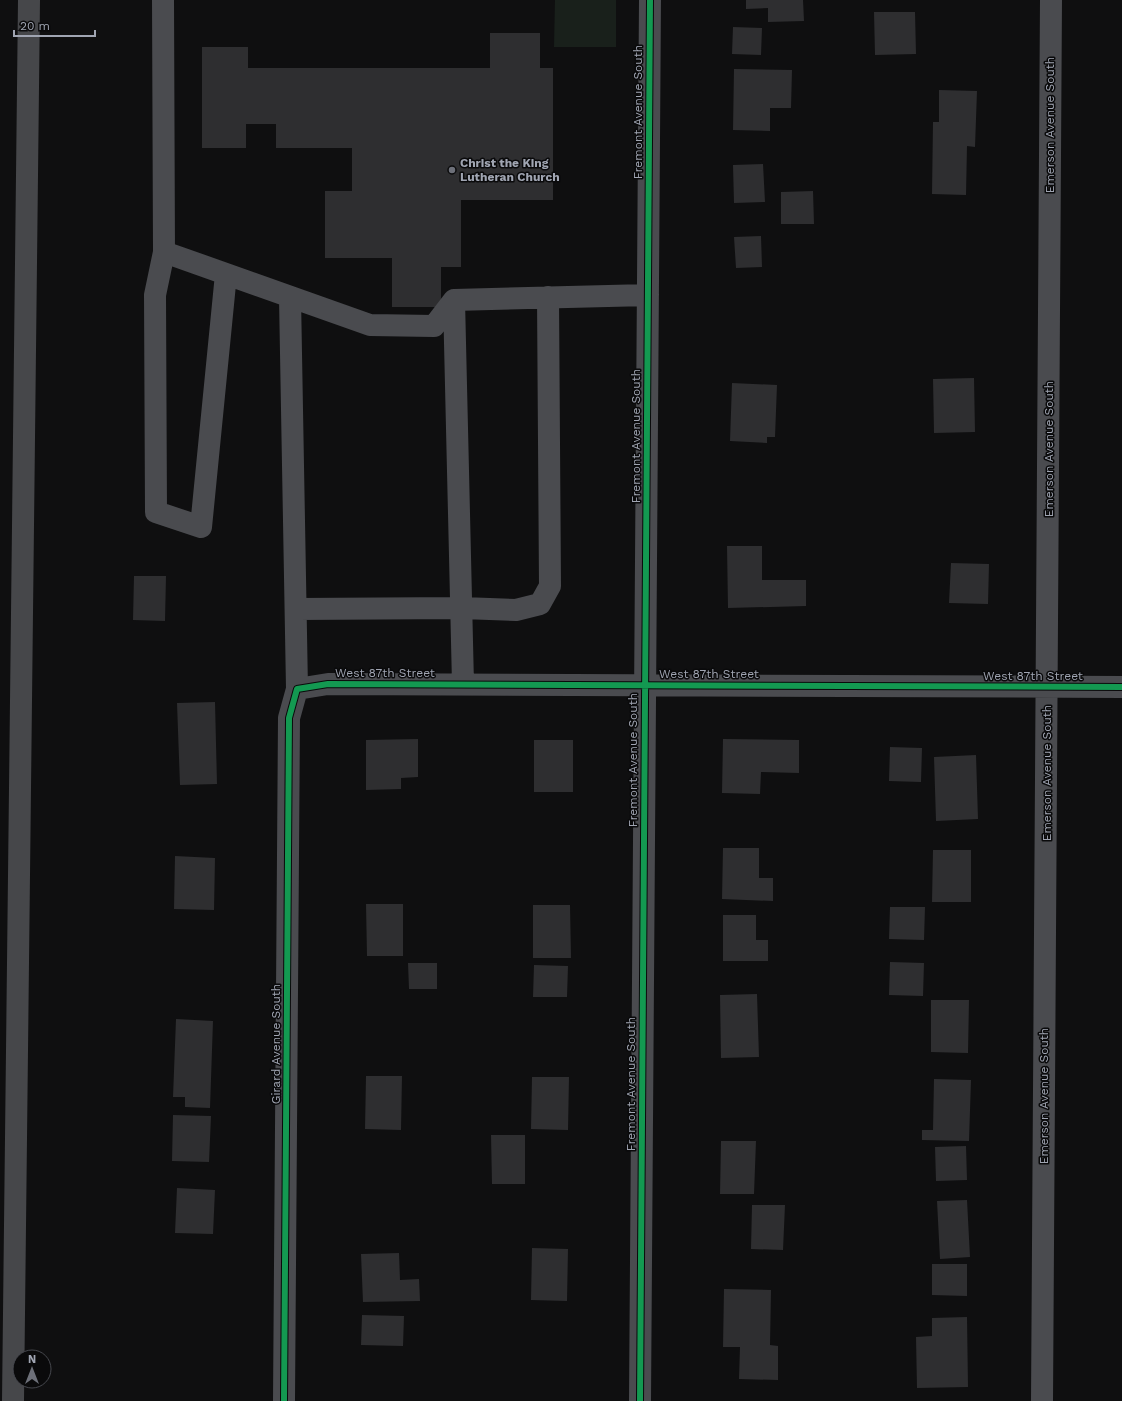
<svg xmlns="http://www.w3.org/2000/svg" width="1122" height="1401" viewBox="0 0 1122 1401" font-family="'Work Sans',sans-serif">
	<rect width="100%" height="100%" fill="#0f0f10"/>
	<!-- green -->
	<path fill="#19201b" d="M555 0H616V47H554Z"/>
	<!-- building -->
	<path fill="#2e2e30" d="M746 0H803L804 21 768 22V8L746 9Z
		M874 12H915L916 54 875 55Z
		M733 27 762 28 761 55 732 54Z
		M490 33H540V68H553V200H461V267H441V307H392V258H325V191H352V148H276V124H246V148H202V47H248V68H490Z
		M734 69 792 70 791 108H770V131L733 130Z
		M939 90 977 91 975 147 967 146 966 195 932 194 933 122H939Z
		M763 164 765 202 734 203 733 165Z
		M813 191 814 224H781V192Z
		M761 236 762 267 736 268 734 237Z
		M974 378 975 432 934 433 933 379Z
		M732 383 777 385 775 437H767V443L730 441Z
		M727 546H762V580H806V606L728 608Z
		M951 563 989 564 988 604 949 603Z
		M134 576H166L165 621 133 620Z
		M215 702 217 784 180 785 177 703Z
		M418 739V777L401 778V789L366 790V740Z
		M723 739 799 740V773L761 772 760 794 722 793Z
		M534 740H573V792H534Z
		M890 747 922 748 921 782 889 781Z
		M976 755 978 819 936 821 934 757Z
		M723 848H759V878H773V901L722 899Z
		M933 850H971V902H932Z
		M175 856 215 858 214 910 174 909Z
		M366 904H403V956H367Z
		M533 905H570L571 958H533Z
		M890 907H925L924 940 889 939Z
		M723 915H756V940H768V961H723Z
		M890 962 924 963 923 996 889 995Z
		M408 963H437V989H409Z
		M534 965 568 966 567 997H533Z
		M757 994 759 1057 721 1058 720 995Z
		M931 1000H969L968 1053 931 1052Z
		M176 1019 213 1021 210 1108 185 1107V1097H173Z
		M366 1076H402L401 1130 365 1129Z
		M532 1077H569L568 1130 531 1129Z
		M934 1079 971 1080 969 1141 922 1140V1130H933Z
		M173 1115 211 1116 209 1162 172 1161Z
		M491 1135H525V1184H492Z
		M721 1141H756L754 1194H720Z
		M966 1146 967 1180 936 1181 935 1147Z
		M177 1188 215 1190 213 1234 175 1233Z
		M967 1200 970 1257 940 1259 937 1201Z
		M752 1205H785L783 1250 751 1249Z
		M532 1248 568 1249 567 1301 531 1300Z
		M399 1253 400 1280 419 1279 420 1301 363 1302 361 1254Z
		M932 1264H967V1296L932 1295Z
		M724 1289 771 1290 770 1345 778 1346V1380L739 1379 740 1347H723Z
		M362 1315 404 1316 403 1346 361 1345Z
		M967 1317 968 1387 917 1388 916 1337 932 1336V1318Z"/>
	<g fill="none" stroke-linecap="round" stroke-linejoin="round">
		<!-- minor -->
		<path stroke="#4a4b4f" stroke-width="22" d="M163 0 164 252 370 325 434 326 454 300 648 295
			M164 252 155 295 156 512 201 527 226 274
			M454 300 463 684
			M297 609 462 608 516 610 540 604 550 586 548 297
			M297 689 328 684 1122 687
			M284 1401 289 718 297 689 290 297
			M640 1401 650 0
			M1042 1401 1051 0"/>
		<!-- highway -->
		<path stroke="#46474a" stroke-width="22" d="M13 1401 29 0"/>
		<!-- cycleway casing -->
		<g stroke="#0a0a0b" stroke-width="8">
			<path id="cycleway" d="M284 1401 289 718 297 689 328 684 1122 687
				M640 1401 650 0"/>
		</g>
		<!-- cycleway -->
		<use href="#cycleway" stroke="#139951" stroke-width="6"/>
	</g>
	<!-- markers -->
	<circle fill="#6d7079" stroke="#0a0a0b" stroke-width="1.5" cx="452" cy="170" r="4"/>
	<g text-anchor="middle" stroke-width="3" stroke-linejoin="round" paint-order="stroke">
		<!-- street labels -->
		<g font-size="12" fill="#a0a5b2" stroke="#0a0a0b">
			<text transform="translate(638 112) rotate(-90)" y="4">Fremont Avenue South</text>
			<text transform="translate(1050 125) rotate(-90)" y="4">Emerson Avenue South</text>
			<text transform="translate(636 436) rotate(-90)" y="4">Fremont Avenue South</text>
			<text transform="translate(1049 449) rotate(-90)" y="4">Emerson Avenue South</text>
			<text x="385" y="677">West 87th Street</text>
			<text x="709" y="678">West 87th Street</text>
			<text x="1033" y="680">West 87th Street</text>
			<text transform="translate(633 760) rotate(-90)" y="4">Fremont Avenue South</text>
			<text transform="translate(1047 773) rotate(-90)" y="4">Emerson Avenue South</text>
			<text transform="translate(276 1044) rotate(-90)" y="4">Girard Avenue South</text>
			<text transform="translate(631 1084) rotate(-90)" y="4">Fremont Avenue South</text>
			<text transform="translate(1044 1096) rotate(-90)" y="4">Emerson Avenue South</text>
		</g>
		<!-- poi labels -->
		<g font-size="12" font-weight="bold" fill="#a0a5b2" stroke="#0a0a0b" text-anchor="start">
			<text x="460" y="167">Christ the King<tspan x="460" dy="14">Lutheran Church</tspan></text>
		</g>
	</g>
	<!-- north arrow -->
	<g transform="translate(32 1369)"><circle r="19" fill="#0a0a0b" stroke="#46484e"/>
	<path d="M0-3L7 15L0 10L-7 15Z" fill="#6d7079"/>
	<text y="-6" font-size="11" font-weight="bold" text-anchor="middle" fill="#a0a5b2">N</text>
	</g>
	<!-- scale -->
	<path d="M14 30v6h81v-6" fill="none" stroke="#a0a5b2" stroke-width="2"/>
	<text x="20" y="30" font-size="12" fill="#a0a5b2" stroke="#0a0a0b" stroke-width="3" paint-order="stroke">20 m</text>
</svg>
